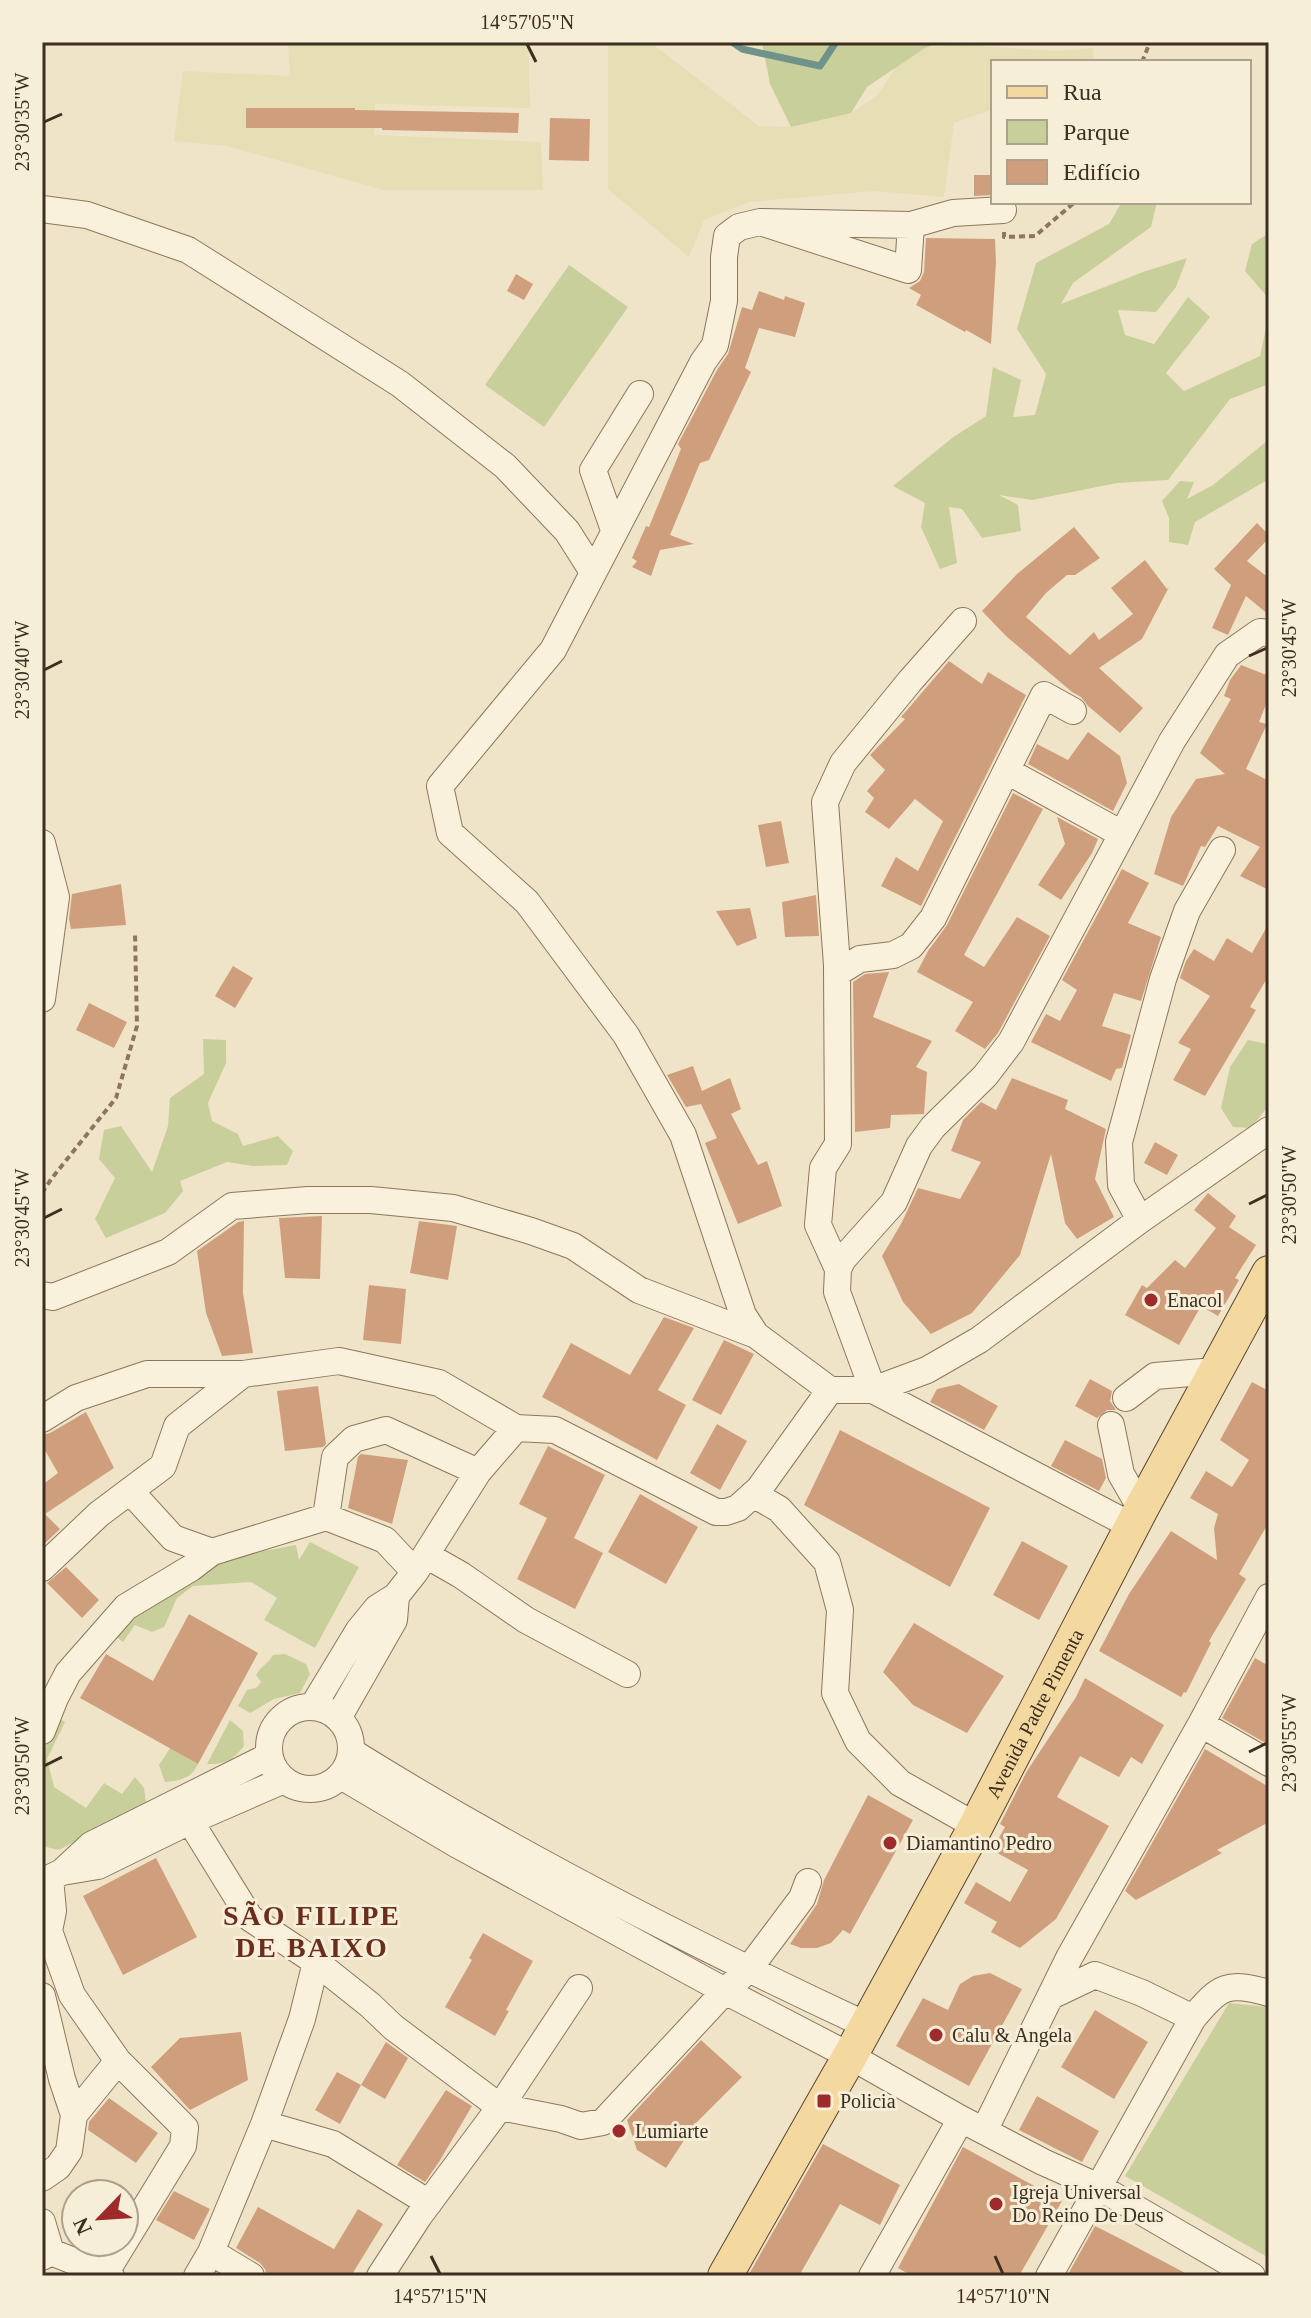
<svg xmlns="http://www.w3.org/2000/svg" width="1311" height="2318" viewBox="0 0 1311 2318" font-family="'Times New Roman',serif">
	<rect width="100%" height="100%" fill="#f0e4c8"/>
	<!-- farmland -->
	<path fill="#e6deb5" d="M288 42H528L530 108 375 104 374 135 541 142 543 190H383L227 146 174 141 183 71 290 76Z
		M608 42H650L759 126 791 127 851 113 878 95 907 49 961 45 1058 51 1093 48 1094 62H993V109L954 123 944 197 874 191 749 202 704 220 689 257 608 189Z"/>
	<!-- green -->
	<path fill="#c9cf9b" d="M801 42 858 44 860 42H942L925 48 867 87 851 113 791 127 770 84 762 43Z
		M1122 202H1157L1151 227 1073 283 1061 304 1143 272 1187 258 1176 287 1156 312 1118 310 1125 335 1154 344 1188 297 1210 317 1166 373 1184 391 1260 356 1269 314V384L1230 399 1168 480 1117 483 1032 500 999 495 1018 505 1021 531 982 538 962 509 949 507 957 563 940 569 921 527 925 503 893 486 952 438 986 416 993 367 1021 380 1013 417 1035 415 1046 374 1017 329 1036 263 1109 224Z
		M1269 233V299L1245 271 1252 244Z
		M569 265 628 307 544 427 485 385Z
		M1267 441 1269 442V479L1195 522 1188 545 1169 542V518L1162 501 1180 481 1194 482 1187 499 1213 485Z
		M203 1039 226 1040V1063L208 1103 212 1121 238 1134 243 1146 278 1136 293 1151 287 1165 253 1166 227 1162 180 1181 183 1191 165 1213 106 1238 95 1219 115 1178 99 1159 104 1130 121 1126 152 1172 168 1126 170 1098 204 1074Z
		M1248 1040 1267 1044 1269 1047V1105L1251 1128 1233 1127 1221 1108 1230 1067Z
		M310 1542 359 1567 315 1648 264 1620 277 1598 251 1582 193 1586 177 1598 164 1627 152 1632 135 1625 123 1642 113 1634C134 1612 171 1584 198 1569 223 1555 267 1551 296 1545L299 1560Z
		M285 1654 306 1664 310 1674 300 1693 274 1699 250 1713 238 1706 247 1690 256 1688 261 1682 256 1675C261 1666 268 1664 273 1655Z
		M56 1717 65 1722 47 1759 54 1787 86 1808 104 1783 122 1794 135 1777 144 1788 146 1803 59 1850 42 1846V1756Z
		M230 1720 243 1731 244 1746C233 1760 225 1765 207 1764Z
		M170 1748 198 1764C192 1778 180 1781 165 1782L159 1765Z
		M1229 2003 1269 2007V2258L1125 2176Z"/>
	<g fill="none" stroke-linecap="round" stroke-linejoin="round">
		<!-- stream -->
		<path stroke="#6f938a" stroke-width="7" d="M732 42 742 49 820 66 836 42"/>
	</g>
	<!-- building -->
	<path fill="#cf9f7d" d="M246 108H355V110L519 113 518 133 382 130V128H246Z
		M550 118 590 119 589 161 549 160Z
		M974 175H993V195L974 196Z
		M926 238 995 239 996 262 991 344 966 330 965 332 916 305 921 295 909 288 920 281 924 272Z
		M516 274 533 284 524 300 507 291Z
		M759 291 784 300 785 296 805 303 795 337 759 328 745 368 751 372 709 460 700 463 670 535 694 544 660 550 651 576 632 567 637 561 632 558 646 526 649 527 681 449 678 444 717 370 728 354 742 307 752 310Z
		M1257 523 1269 535V538L1247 561 1269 578V615L1246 596 1228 635 1212 628 1231 585 1214 569Z
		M1074 527 1100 558 1075 575H1067L1046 593 1026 617 1070 655 1094 632 1099 640 1133 614 1111 588 1145 560 1167 589 1169 587 1142 639 1099 668 1143 708 1120 733 1088 706 1081 697 1072 692 1006 636 982 611 1017 574Z
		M949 661 982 684 988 672 1026 695 921 906 881 886 896 857 918 871 943 821 915 799 889 829 865 812 874 798 867 791 885 770 870 755 905 719 901 717Z
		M1241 665 1269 676V697L1259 722 1267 724 1246 769 1269 781V890L1240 876 1260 847 1218 826 1205 847 1201 846 1183 886 1154 874 1171 817 1196 779 1225 774 1200 753 1231 699 1224 696 1230 680Z
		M1088 732 1120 756 1127 783 1113 811 1028 764 1037 744 1068 760Z
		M1013 793 1043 809 964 955 984 967 1017 917 1050 936 998 1033 985 1049 955 1031 973 1002 917 972 928 951 947 925Z
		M1057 817 1098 839 1092 853 1061 900 1038 885 1065 844Z
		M781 821 789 863 766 867 758 825Z
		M1122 869 1149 883 1128 923 1161 937 1141 1001 1114 993 1102 1026 1131 1035 1122 1068 1116 1069 1111 1081 1031 1042 1046 1014 1060 1021 1077 990 1062 980Z
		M121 884 126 925 71 929 69 919 72 894Z
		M816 895 819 936 785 937 782 902Z
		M750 908 757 938 737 946 716 911Z
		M1269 923V975L1250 1007 1256 1010 1205 1096 1173 1080 1191 1049 1178 1043 1210 996 1180 978 1186 961 1194 949 1214 961 1227 938 1252 953Z
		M233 966 253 978 235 1008 215 996Z
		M889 972 873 1017 932 1041 916 1067 927 1072 924 1114 891 1115 890 1128 855 1132 853 982 865 974Z
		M89 1003 127 1022 114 1048 76 1030Z
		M693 1066 702 1091 730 1078 741 1109 731 1114 758 1165 767 1161 782 1206 738 1224 705 1143 717 1138 701 1104 686 1107 667 1075Z
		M1012 1078 1068 1100 1065 1109 1106 1129 1095 1179 1114 1217 1077 1239 1065 1223 1051 1154 1020 1255 972 1313 931 1334 903 1302 882 1256 901 1224 918 1188 960 1199 981 1162 951 1151 963 1120 981 1102 996 1110Z
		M1155 1142 1178 1155 1167 1175 1144 1163Z
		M1208 1193 1236 1216 1229 1227 1256 1245 1235 1278 1239 1280 1218 1316 1201 1306 1179 1345 1125 1315 1142 1285 1147 1288 1175 1260 1185 1268 1216 1228 1194 1210Z
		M322 1216 320 1279 285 1278 279 1218Z
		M244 1221 243 1293 253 1353 222 1356 206 1313 197 1251 238 1222Z
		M419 1221 457 1226 448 1280 410 1273Z
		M369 1285 406 1289 401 1344 363 1340Z
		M664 1317 694 1328 658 1390 686 1405 657 1460 542 1397 571 1343 630 1375Z
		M724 1340 754 1354 721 1415 692 1400Z
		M1090 1379 1112 1391 1110 1401 1116 1410H1107L1097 1418 1075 1406Z
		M1252 1382 1269 1391V1522L1239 1574 1246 1579 1209 1641 1211 1643 1186 1693 1184 1692 1181 1697 1099 1651 1129 1594 1171 1531 1217 1560 1214 1528 1218 1514 1190 1498 1206 1471 1232 1487 1249 1460 1220 1440Z
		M959 1384 998 1406 984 1430 930 1402 937 1389Z
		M318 1386 326 1444 323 1447 285 1451 277 1391Z
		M86 1412 114 1468 45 1514 60 1529 42 1546V1485L58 1473 42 1445V1435L50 1433Z
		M717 1424 747 1441 720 1490 690 1473Z
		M840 1430 990 1508 950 1587 804 1505Z
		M1065 1440 1102 1459 1106 1478 1099 1491 1051 1466Z
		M548 1446 605 1475 574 1538 603 1553 575 1609 517 1579 547 1518 519 1504Z
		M361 1454 408 1460 392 1524 348 1508 358 1457Z
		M640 1494 698 1527 666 1584 608 1552Z
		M1022 1541 1068 1566 1039 1620 993 1595Z
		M66 1567 99 1600 82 1618 47 1583Z
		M189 1614 258 1653 198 1764 80 1698 106 1654 153 1681Z
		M914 1623 1004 1676 967 1733 913 1705 883 1672Z
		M1255 1658 1269 1666V1745L1222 1718Z
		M1085 1678 1164 1725 1142 1764 1131 1757 1119 1777 1080 1756 1057 1797 1109 1826 1056 1919 1020 1948 991 1932 997 1922 964 1903 976 1882 1010 1902 1028 1870 992 1850 1005 1827 1000 1824 1027 1771 1076 1697Z
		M1205 1749 1269 1787V1822L1217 1850 1222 1853 1136 1900 1125 1891Z
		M868 1795 913 1820 850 1934 843 1930 831 1943 817 1948H801L790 1944 817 1904 824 1880Z
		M156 1858 197 1937 123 1975 83 1896Z
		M483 1933 533 1961 506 2010 509 2011 495 2036 445 2007 472 1960 469 1958Z
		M990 1973 1022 1989 969 2086 896 2046 923 1998 948 2010 960 1984 973 1976Z
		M1095 2010 1148 2042 1114 2099 1061 2067Z
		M241 2032 248 2080 190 2110 151 2067 180 2038Z
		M701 2040 742 2077 694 2125 666 2168 637 2150 627 2120Z
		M386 2042 408 2058 385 2099 361 2085Z
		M337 2072 361 2085 340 2124 315 2110Z
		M446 2090 472 2106 439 2162 425 2182 397 2165Z
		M1037 2096 1099 2131 1082 2162 1019 2130Z
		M109 2098 158 2133 136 2163 88 2130 89 2122Z
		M823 2144 900 2185 880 2225 840 2204 799 2276H748Z
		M963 2147 1062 2201 1019 2276H912L898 2268Z
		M174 2191 210 2209 194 2240 156 2220Z
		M258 2207 334 2249 358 2209 383 2224 351 2276H267L265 2269 260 2263 236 2248Z
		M1095 2226 1115 2236 1191 2276H1067Z"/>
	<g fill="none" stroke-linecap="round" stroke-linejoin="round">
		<!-- minor casing -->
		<g stroke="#8d765c" stroke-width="28">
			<path id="minor" d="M42 209 87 215 188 250 400 384 505 466 567 531 593 572
				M760 222 908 270 911 225 760 222 739 227 727 236 724 257V301L715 345 703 362 553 650 440 786 450 833 527 902 626 1035 683 1135 743 1315 756 1335 830 1390H873L927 1370 979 1340 1140 1220 1269 1130
				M911 225 953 213 1003 210
				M614 530 593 470 640 394
				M1007 771 1122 834
				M42 843 56 897 42 999
				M837 973 860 959 893 955 911 946 933 918 1044 695 1073 711
				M1140 1220 1121 1185 1119 1142 1163 979 1187 911 1222 850
				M838 1269 818 1225 823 1168 838 1144 837 965 825 802 843 763 910 681 963 621
				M42 1295 53 1297 168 1252 232 1206 308 1200H371L453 1208 531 1231 573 1246 639 1290 756 1335
				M1126 1398 1155 1376 1215 1371
				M42 1419 76 1398 147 1374H243L339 1361 439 1383 516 1428
				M1111 1425 1121 1474 1141 1509
				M131 1492 173 1538 212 1552
				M753 1494 779 1509 827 1562 840 1610 835 1693 858 1741 900 1783 976 1826
				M326 1517 335 1457 354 1439 386 1430 478 1472
				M1132 1526 873 1390 837 1292 838 1269 843 1259 894 1202 919 1146 933 1127 985 1076 1011 1042 1172 741 1227 655 1260 632 1269 633
				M426 1555 461 1575 526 1620 627 1674
				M42 1568 99 1514 163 1466 177 1426 243 1374
				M415 1572 478 1472 516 1428 555 1430 716 1512H726L738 1508 759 1489 830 1390
				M269 1748a41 41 0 1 1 82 0a41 41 0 1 1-82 0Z
				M338 1718 394 1620 396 1596
				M1201 1724 1269 1763
				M42 1731 55 1698 68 1673 126 1607 191 1568 212 1552 326 1517 385 1540 415 1572 396 1596 377 1608 359 1630 313 1706
				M352 1752C517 1855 690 1943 866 2025
				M341 1776 456 1844 725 1991 850 2056 961 2119 1043 2162 1099 2187 1252 2276
				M190 1821 250 1918 316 1962 370 2005 393 2027 500 2107 579 1988
				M62 1872 91 1845 269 1756
				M50 1878 53 1911 49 1931 72 1995 118 2061 185 2128 183 2146 106 2272
				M42 1882 62 1872 98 1866 190 1821 284 1780
				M42 1996 62 2079 74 2115 69 2151 58 2167 42 2178
				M1051 1996 1095 1975 1142 1993 1193 2018
				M74 2115 118 2061
				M264 2124 333 2144 429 2203
				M984 2131 1069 1958 1201 1724 1269 1597
				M42 2222 51 2252
				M211 2252 251 2276
				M42 2257 51 2252 111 2276
				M197 2276 211 2252 264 2124 302 2019 316 1962
				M380 2276 419 2216 500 2107 561 2119 581 2126 603 2122 725 1991 748 1970 802 1898 808 1882
				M872 2276 961 2119
				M1049 2276 1193 2018C1220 1986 1227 1981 1269 1993"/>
		</g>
		<!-- major casing -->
		<g stroke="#5b4430" stroke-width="36">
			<g id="major">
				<path id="s1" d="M725 2276 850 2056 976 1826 1141 1509 1269 1273"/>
			</g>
		</g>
		<!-- path -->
		<path stroke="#8d765c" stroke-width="4" stroke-dasharray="6 4" stroke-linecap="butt" d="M1142 62 1150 42
			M1004 232V237L1035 236 1075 202
			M42 1193 52 1178 116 1098 137 1026 135 934"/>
		<!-- minor -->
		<use href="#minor" stroke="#faf1dc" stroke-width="26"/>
		<!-- major -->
		<use href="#major" stroke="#f3d9a0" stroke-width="34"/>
	</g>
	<!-- ticks -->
	<path fill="none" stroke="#3d2e20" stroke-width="3" d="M527 44 536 62M44 122 62 114M1249 656 1267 648M44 670 62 661M1249 1204 1267 1195M44 1218 62 1209M1249 1752 1267 1743M44 1766 62 1757M431 2256 440 2274M995 2256 1003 2274"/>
	<!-- markers -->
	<g fill="#9e2a2b" stroke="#f7eed8" stroke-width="3">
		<circle cx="1151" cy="1300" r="8"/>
		<circle cx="890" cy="1843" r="8"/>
		<circle cx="936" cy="2035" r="8"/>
		<rect x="816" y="2093" width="16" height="16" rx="4"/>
		<circle cx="619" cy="2131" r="8"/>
		<circle cx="996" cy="2204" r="8"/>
	</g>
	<g text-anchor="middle" stroke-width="6" stroke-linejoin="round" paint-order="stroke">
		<!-- poi labels -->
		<g font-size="20" fill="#3d2e20" stroke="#f7eed8" text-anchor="start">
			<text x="1167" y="1307">Enacol</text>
			<text x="906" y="1850">Diamantino Pedro</text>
			<text x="952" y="2042">Calu &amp; Angela</text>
			<text x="840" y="2108">Policia</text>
			<text x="635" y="2138">Lumiarte</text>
			<text x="1012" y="2199">Igreja Universal<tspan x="1012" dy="23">Do Reino De Deus</tspan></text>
		</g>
		<!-- street labels -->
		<g font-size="20" fill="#3d2e20" stroke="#f7eed8">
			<text dy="7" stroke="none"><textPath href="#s1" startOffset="642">Avenida Padre Pimenta</textPath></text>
		</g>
		<!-- district labels -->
		<g font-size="28" font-weight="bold" letter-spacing="2" fill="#6b2e1e" stroke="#f7eed8">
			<text x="312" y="1925">SÃO FILIPE<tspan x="312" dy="32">DE BAIXO</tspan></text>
		</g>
	</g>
	<!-- border -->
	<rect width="1311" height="2318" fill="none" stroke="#f7eed8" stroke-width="88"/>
	<!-- legend -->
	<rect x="991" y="60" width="260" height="144" fill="#f7eed8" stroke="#ada18e" stroke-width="2"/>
	<rect x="1007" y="86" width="40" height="12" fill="#f3d9a0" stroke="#ada18e" stroke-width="2"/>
	<text x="1063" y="100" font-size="24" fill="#3d2e20">Rua</text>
	<rect x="1007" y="120" width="40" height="24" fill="#c9cf9b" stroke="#ada18e" stroke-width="2"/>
	<text x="1063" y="140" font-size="24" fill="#3d2e20">Parque</text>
	<rect x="1007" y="160" width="40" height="24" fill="#cf9f7d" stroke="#ada18e" stroke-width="2"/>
	<text x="1063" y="180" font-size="24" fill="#3d2e20">Edifício</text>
	<!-- north arrow -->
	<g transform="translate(100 2218) rotate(245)"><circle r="38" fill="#f7eed8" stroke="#ada18e" stroke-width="2"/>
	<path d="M0-6L14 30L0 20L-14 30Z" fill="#9e2a2b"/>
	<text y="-12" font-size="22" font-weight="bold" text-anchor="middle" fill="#3d2e20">N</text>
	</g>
	<rect x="44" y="44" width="1223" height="2230" fill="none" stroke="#3d2e20" stroke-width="3"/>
	<g font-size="20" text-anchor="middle" fill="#3d2e20">
		<text x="527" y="29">14°57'05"N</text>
		<text transform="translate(22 122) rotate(-90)" y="7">23°30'35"W</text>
		<text transform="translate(1289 648) rotate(-90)" y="7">23°30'45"W</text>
		<text transform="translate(22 670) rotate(-90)" y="7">23°30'40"W</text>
		<text transform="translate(1289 1195) rotate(-90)" y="7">23°30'50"W</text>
		<text transform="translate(22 1218) rotate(-90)" y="7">23°30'45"W</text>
		<text transform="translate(1289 1743) rotate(-90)" y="7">23°30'55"W</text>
		<text transform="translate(22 1766) rotate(-90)" y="7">23°30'50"W</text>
		<text x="440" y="2303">14°57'15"N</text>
		<text x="1003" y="2303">14°57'10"N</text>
	</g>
</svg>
